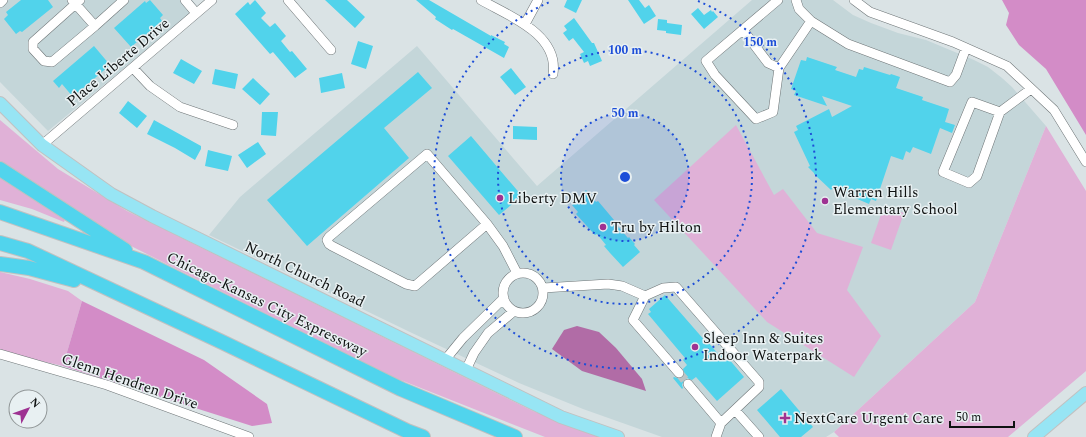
<svg xmlns="http://www.w3.org/2000/svg" width="1086" height="437" viewBox="0 0 1086 437" font-family="Spectral,serif">
	<rect width="100%" height="100%" fill="#dae3e5"/>
	<!-- built -->
	<path fill="#c4d6d9" d="M0 0H192L198 7 48 131 0 82Z
		M752 0H833L853 15 871 23 898 33 926 40 974 60 988 67 1002 78 1012 87 1046 126 975 302 834 432 826 437H662L583 409 519 383 412 333 209 235 240 197 417 46 537 186Z"/>
	<!-- green -->
	<path fill="#e0b1d7" d="M0 120 58 169 127 211 533 411 601 437H545L388 375 129 245 0 164Z
		M736 125 774 195 783 189 817 233 863 247 847 290 881 336 854 377 767 322 654 200Z
		M1046 126 1086 191V371L1008 437H839L834 432 975 302Z
		M0 177 65 219 64 222 32 209 0 200Z
		M884 206 904 213 891 250 871 243Z
		M0 272 30 279 68 291 82 301 63 366 0 352Z"/>
	<!-- forest -->
	<path fill="#d38cc7" d="M1002 0H1086V135L1046 69 1019 45 1006 25 1009 13Z
		M82 301 204 360 267 404 272 423 252 426 63 366Z"/>
	<!-- water -->
	<path fill="#b16ca6" d="M577 326 599 332 616 348 642 379 646 391 582 371 552 349 564 330Z"/>
	<!-- building -->
	<path fill="#51d3eb" d="M21 0H48L53 7 22 32 20 31 16 34 4 19 8 15 6 12Z
		M150 0 163 15 160 18 162 21 131 47 114 28 145 1 146 3Z
		M255 0 266 13 261 18 270 27 275 23 286 36 281 41 290 52 292 51 307 69 295 78 273 52 270 54 235 14 248 2 250 5Z
		M325 0H347L365 17 355 28Z
		M416 0H429L491 36V35L505 42 504 44 509 47 504 58 453 29 452 30 435 19 436 17Z
		M567 0H582L576 13 564 7Z
		M628 0H639L645 8 649 5 656 16 644 24Z
		M698 8 704 15 711 10 712 12 713 11 718 17 704 29 691 14Z
		M574 18 592 43H594L602 61 590 66 588 61 584 63 580 54 584 52 573 38 569 41 563 33 567 30 564 26Z
		M658 19 667 20V23L682 25 681 35 666 33V31L657 30Z
		M358 41 373 46 366 69 351 64Z
		M94 46 110 65 73 97 62 84 59 88 53 81Z
		M807 57 837 67 835 70 856 77 859 69 863 70 864 67 890 75 891 74 900 77 896 88 923 97 922 100 949 109 945 122 955 125 952 133 940 128 931 154 913 147 910 153 906 151 903 160 891 156 876 201 871 199 869 204 855 198V196L833 188 831 190 814 174V173L808 167 810 166 794 132 798 130 796 126 829 109 832 117 852 106 822 96 827 106 794 95 796 91 791 89 801 60 806 61Z
		M181 59 202 71 194 84 173 73Z
		M511 68 526 87 515 95 500 77Z
		M215 69 238 74 235 89 212 84Z
		M418 72 432 88 384 128 409 158 307 246 267 200Z
		M342 73 345 88 321 93 319 78Z
		M253 78 270 94 260 105 242 89Z
		M128 101 147 116 137 128 119 113Z
		M262 112H278L276 136 261 135Z
		M154 120 201 146V149L195 160 175 148 147 134Z
		M513 126 537 127V140L513 139Z
		M471 136 522 196 499 215 448 156Z
		M258 142 266 154 247 168 238 155Z
		M208 150 232 156 228 171 205 166Z
		M586 190 596 202 598 201 614 220 613 221 628 238 629 237 635 244 634 245 640 252 623 267 610 253 604 246 606 245 597 234 595 235 576 214 578 212 572 205 582 197 581 195Z
		M665 295 706 342 707 341 719 355 723 352 744 377 717 401 696 377 692 380 687 378 684 380 682 385 683 388 682 389 673 378 674 377 681 379 684 375 683 369 687 365 683 360 685 358 648 314 651 312 649 309Z
		M781 389 813 427 801 437H780L757 410Z"/>
	<g fill="none" stroke-linecap="round" stroke-linejoin="round">
		<!-- minor-tunnel -->
		<path stroke="#bcc4c5" stroke-width="9" stroke-dasharray="9 4.5" stroke-linecap="butt" d="M679 373 688 384"/>
		<!-- minor casing -->
		<g stroke="#6e7577" stroke-width="10">
			<path id="minor" d="M72 0 95 26 124 0
				M80 0 33 42V49L44 61 52 62 95 26
				M185 0 196 13
				M288 0 331 50
				M481 0C509 16 559 34 553 74
				M778 0 706 61 715 75 756 119 773 112 779 68 811 21 799 9 796 0
				M854 0 870 12 953 42 1007 66 1054 110 1086 162
				M0 3 3 0
				M811 21 848 44 950 82 956 75 966 48
				M525 24 538 0
				M743 30 768 63 779 68
				M133 68 150 86 180 107 233 125
				M1000 112 977 176 969 183 943 172 972 102 1000 112 1031 89
				M42 145 212 0
				M487 224 415 286 406 284 332 246 329 244 327 240 329 237 427 154 487 224 503 246 517 273
				M503 293a20 20 0 1 1 40 0a20 20 0 1 1-40 0Z
				M543 288 608 284 622 286 645 296 633 320 679 373
				M645 296 663 288 676 287 759 382V387L721 423 716 437
				M0 354 107 385 249 437
				M445 360 463 338 504 298
				M466 370 474 353 488 333 514 311
				M688 384 721 423
				M735 410 759 437"/>
		</g>
		<!-- major casing -->
		<g stroke="#c1c1c1" stroke-width="14">
			<path id="major" d="M0 103 42 145 111 194 152 216 561 417 618 437
				M1034 437 1086 393"/>
		</g>
		<!-- highway casing -->
		<g stroke="#c1c1c1" stroke-width="16">
			<path id="highway" d="M0 169 125 250
				M0 212 144 262 401 389 515 437
				M0 243 28 251 222 342 407 431 423 437
				M0 264 29 268 74 280"/>
		</g>
		<!-- minor -->
		<use href="#minor" stroke="#fff" stroke-width="9"/>
		<!-- major -->
		<use href="#major" stroke="#97e5f4" stroke-width="12"/>
		<!-- highway -->
		<use href="#highway" stroke="#51d4ed" stroke-width="14"/>
	</g>
	<!-- distance rings -->
	<circle cx="625" cy="177" r="64" fill="#1d4ed8" fill-opacity=".12"/>
	<g fill="none" stroke="#1d4ed8" stroke-width="2" stroke-dasharray="2 4">
		<circle cx="625" cy="177" r="64"/>
		<circle cx="625" cy="177" r="127"/>
		<path d="M698 1A191 191 0 1 1 552 1"/>
	</g>
	<!-- markers -->
	<g fill="#9e3292" stroke="#e8f0f2" stroke-width="1.5">
		<circle cx="500" cy="198" r="4"/>
		<circle cx="825" cy="201" r="4"/>
		<circle cx="603" cy="227" r="4"/>
		<circle cx="695" cy="347" r="4"/>
		<path d="M783 412h4v4h4v4h-4v4h-4v-4h-4v-4h4z"/>
	</g>
	<g text-anchor="middle" stroke-width="3" stroke-linejoin="round" paint-order="stroke">
		<!-- street labels -->
		<g font-size="15" fill="#0f1212" stroke="#e8f0f2">
			<text transform="translate(118 62) rotate(-40)" y="5">Place Liberte Drive</text>
			<text transform="translate(305 274) rotate(26)" y="5">North Church Road</text>
			<text transform="translate(267 304) rotate(26)" y="5">Chicago-Kansas City Expressway</text>
			<text transform="translate(130 381) rotate(19)" y="5">Glenn Hendren Drive</text>
		</g>
		<!-- poi labels -->
		<g font-size="15" fill="#0f1212" stroke="#e8f0f2" text-anchor="start">
			<text x="833" y="197">Warren Hills<tspan x="833" dy="17">Elementary School</tspan></text>
			<text x="508" y="203">Liberty DMV</text>
			<text x="611" y="232">Tru by Hilton</text>
			<text x="703" y="343">Sleep Inn &amp; Suites<tspan x="703" dy="17">Indoor Waterpark</tspan></text>
			<text x="794" y="423">NextCare Urgent Care</text>
		</g>
	</g>
	<circle cx="625" cy="177" r="6" fill="#1d4ed8" stroke="#e8f0f2" stroke-width="2"/>
	<g font-size="12" text-anchor="middle" font-weight="bold" fill="#1d4ed8" stroke="#e8f0f2" stroke-width="3" stroke-linejoin="round" paint-order="stroke">
		<text x="760" y="46">150 m</text>
		<text x="625" y="54">100 m</text>
		<text x="625" y="117">50 m</text>
	</g>
	<!-- north arrow -->
	<g transform="translate(28 409) rotate(49)"><circle r="19" fill="#e8f0f2" stroke="#919798"/>
	<path d="M0-3L7 15L0 10L-7 15Z" fill="#9e3292"/>
	<text y="-6" font-size="11" font-weight="bold" text-anchor="middle" fill="#0f1212">N</text>
	</g>
	<!-- scale -->
	<path d="M950 421v6h64v-6" fill="none" stroke="#0f1212" stroke-width="2"/>
	<text x="956" y="421" font-size="12" fill="#0f1212" stroke="#e8f0f2" stroke-width="3" paint-order="stroke">50 m</text>
</svg>
